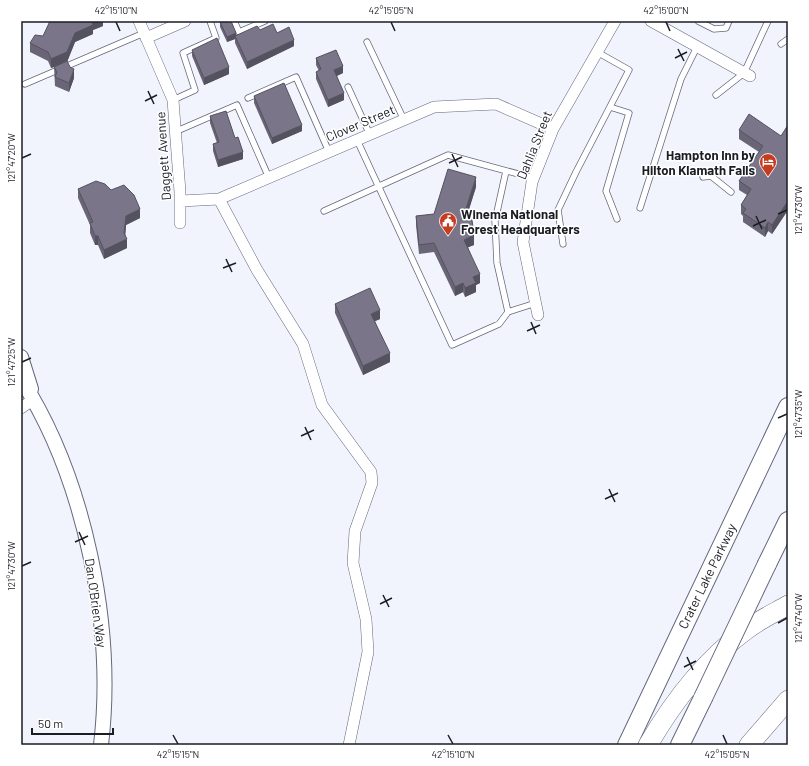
<svg xmlns="http://www.w3.org/2000/svg" width="809" height="766" viewBox="0 0 809 766" font-family="Barlow,sans-serif">
	<rect width="100%" height="100%" fill="#f2f4fd"/>
	<g fill="none" stroke-linecap="round" stroke-linejoin="round">
		<!-- service casing -->
		<g stroke="#63687c" stroke-width="7">
			<path id="service" d="M234 21 239 32 265 21
				M698 21 714 29 726 28 729 21
				M367 42 404 120
				M781 44 788 39
				M25 84 144 33
				M348 87 370 135
				M716 95 744 73 768 21
				M248 98 296 77 329 152
				M173 100 195 90 183 53 216 38 210 21
				M610 107 629 113 606 191 617 219
				M177 131 237 105 269 178
				M357 140 452 345 499 324 508 312 497 263 495 221 506 171
				M703 177 711 176 731 192
				M640 208 681 79 697 47
				M324 211 448 155 533 178
				M563 244 558 210 576 172 629 70 597 52
				M508 312 536 303"/>
		</g>
		<!-- minor casing -->
		<g stroke="#63687c" stroke-width="12">
			<path id="minor" d="M139 21 173 100 180 192V223
				M651 21 750 76
				M146 38 185 21
				M219 199 257 270 303 344 322 405 371 472 372 483 355 531 353 563 366 619 368 652 349 745
				M181 201 219 199 434 107 496 104 553 129
				M538 315 523 242 532 182 553 129 615 21
				M21 408 34 399"/>
		</g>
		<!-- tertiary casing -->
		<g stroke="#63687c" stroke-width="16">
			<path id="tertiary" d="M21 357 31 389
				M21 379C85 479 115 627 101 745"/>
		</g>
		<!-- primary casing -->
		<g stroke="#63687c" stroke-width="20">
			<path id="primary" d="M767 564 788 521
				M627 745 788 407
				M680 745 703 698"/>
		</g>
		<!-- trunk casing -->
		<g stroke="#63687c" stroke-width="20">
			<path id="trunk" d="M648 745C674 700 704 661 746 630 759 620 774 613 788 605
				M749 745 788 700"/>
		</g>
		<!-- service -->
		<use href="#service" stroke="#fff" stroke-width="5.5"/>
		<!-- minor -->
		<use href="#minor" stroke="#fff" stroke-width="11"/>
		<!-- tertiary -->
		<use href="#tertiary" stroke="#fff" stroke-width="14"/>
		<!-- primary -->
		<use href="#primary" stroke="#fff" stroke-width="18"/>
		<!-- trunk -->
		<use href="#trunk" stroke="#fff" stroke-width="19"/>
		<!-- primary-bridge casing -->
		<g stroke="#63687c" stroke-width="20" stroke-linecap="butt">
			<path id="primary-bridge" d="M703 698 767 564"/>
		</g>
		<!-- primary-bridge -->
		<use href="#primary-bridge" stroke="#fff" stroke-width="18"/>
	</g>
	<!-- wall -->
	<path fill="#696576" d="M103 21V26L93 30V34L75 42 67 62 51 68 48 61 30 52V43L43 36Z
		M220 22 236 35 260 30 277 33 294 46 247 69 235 43V39L227 42 220 27Z
		M192 50 229 74 204 85 192 56Z
		M316 58 343 73 337 76 344 100 328 107 316 79V72L319 71 316 65Z
		M54 67 74 78 69 92 55 86Z
		M254 96 302 131 272 144 254 103Z
		M210 116 235 138 243 159 218 167 213 151V144L217 143 210 123Z
		M788 125V210L772 234 768 231 765 237 743 222V216L741 214V205L747 195 739 190V181L759 152 739 139V130L781 136Z
		M476 187 468 213 470 219 474 245 468 247 480 283 476 285V292L465 297 463 292 455 296 434 252 419 254 416 225V216L434 214Z
		M78 189 111 190 140 218 126 225 125 235 127 248 104 259 98 245H95L90 233V225L78 198Z
		M335 304 380 319 375 321 390 362 363 375 335 313Z"/>
	<!-- shaded-wall -->
	<path fill="#555260" d="M92 21H103V26L93 30V34L75 42 67 62 51 68V59L75 33Z
		M236 33V38L235 36V39L227 42V37Z
		M294 40V46L247 69V62Z
		M343 66V73L334 77V70Z
		M229 67V74L204 85V78Z
		M74 69V78L69 92V83Z
		M344 93V100L328 107V100Z
		M302 125V131L272 144V138Z
		M243 152V159L218 167V160Z
		M476 177V187L465 221V212Z
		M788 201V210L772 234V225Z
		M140 209V218L126 225 125 240 127 239V248L104 259V250L124 233 126 216Z
		M768 222V231L765 237V228Z
		M474 235V245L464 249V240Z
		M95 236H98V245H95Z
		M480 274V283L476 285V292L465 297V288L473 277Z
		M463 283V292L455 296V287Z
		M380 310V319L371 323V314Z
		M390 353V362L363 375V366Z"/>
	<!-- building -->
	<path fill="#7a7589" stroke="#555260" d="M50 21H92L93 25 75 33 67 52 51 59 48 52 30 43 35 35 43 36Z
		M223 21H231L236 33 227 37 220 22Z
		M273 24 277 33 289 27 294 40 247 62 235 36 257 26 260 30Z
		M217 38 229 67 204 78 192 50Z
		M336 50 343 66 334 70 344 93 328 100 316 72 321 69 316 58Z
		M67 61 70 67 74 69 69 83 55 77 57 72 54 67Z
		M284 83 302 125 272 138 254 96Z
		M226 111 235 138 238 137 243 152 218 160 213 144 219 142 210 116Z
		M749 114 781 136 788 125V201L772 225 768 222 765 228 743 213 746 209 741 205 751 189 739 181 763 146 739 130Z
		M448 169 476 177 465 212 470 213 469 219 472 220 474 235 464 240 480 274 473 277 476 283 465 288 463 283 455 287 434 243 419 245 416 216 434 214Z
		M96 181 105 184 111 190 124 185 134 195 140 209 126 216 124 233 127 239 104 250 98 236H95L90 223 93 222 78 189Z
		M370 288 380 310 371 314 390 353 363 366 335 304Z"/>
	<!-- ticks -->
	<path fill="none" stroke="#1b1d25" stroke-width="1.5" d="M116 22 120 31M391 22 395 31M666 22 670 31M678 49 684 61M675 58 687 52M148 91 154 104M145 101 157 95M452 154 458 167M22 158 31 154M449 163 462 157M778 214 787 210M756 216 762 229M753 226 766 220M226 259 232 272M223 268 236 263M531 322 536 334M527 331 540 325M22 362 31 358M778 418 787 414M305 427 311 440M301 436 314 430M609 489 615 502M605 499 618 493M79 532 85 545M75 542 88 536M22 566 31 562M383 595 389 607M380 604 392 598M778 623 787 618M687 657 693 670M684 667 696 661M173 735 178 744M448 735 453 744M723 735 727 744"/>
	<!-- icons -->
	<defs>
		<g id="hotel-pin" transform="scale(0.9)"><path d="M0 17L-7.5 6A9.5 9.5 0 1 1 7.5 6Z" fill="#c63c21" stroke="#fff"/><path d="M-6-4.5h1.5V1H6V5H4.5V3h-9V5H-6ZM-4 0a1.8 1.8 0 1 1 3.6 0ZM.5 0V-2.5h3Q6-2.5 6 0Z" fill="#fff"/></g>
		<g id="civic-pin" transform="scale(0.9)"><path d="M0 17L-7.5 6A9.5 9.5 0 1 1 7.5 6Z" fill="#c63c21" stroke="#fff"/><path d="M-.6-6.5H3V-4.5H.6V-3L4-1V1h2V6H-6V1h2V-1L-.6-3ZM-1.2 2.5V6h2.4V2.5Z" fill="#fff"/></g>
	</defs>
	<g fill-rule="evenodd">
		<use href="#hotel-pin" x="768" y="162"/>
		<use href="#civic-pin" x="448" y="221"/>
	</g>
	<g text-anchor="middle" stroke-width="3" stroke-linejoin="round" paint-order="stroke">
		<!-- street labels -->
		<g font-size="13" fill="#1b1d25" stroke="#fff">
			<text transform="translate(360 123) rotate(-23)" y="5">Clover Street</text>
			<text transform="translate(534 145) rotate(-68)" y="5">Dahlia Street</text>
			<text transform="translate(163 156) rotate(-94)" y="5">Daggett Avenue</text>
			<text transform="translate(707 576) rotate(-64)" y="5">Crater Lake Parkway</text>
			<text transform="translate(96 603) rotate(82)" y="5">Dan O'Brien Way</text>
		</g>
		<!-- poi labels -->
		<g font-size="13" font-weight="bold" fill="#1b1d25" stroke="#fff" text-anchor="end">
			<text x="755" y="160">Hampton Inn by<tspan x="755" dy="15">Hilton Klamath Falls</tspan></text>
			<text x="461" y="219" text-anchor="start">Winema National<tspan x="461" dy="15">Forest Headquarters</tspan></text>
		</g>
	</g>
	<!-- border -->
	<rect width="809" height="766" fill="none" stroke="#ffffff" stroke-width="44"/>
	<!-- scale -->
	<path d="M32 728v6h81v-6" fill="none" stroke="#1b1d25" stroke-width="2"/>
	<text x="38" y="728" font-size="12" fill="#1b1d25" stroke="#ffffff" stroke-width="3" paint-order="stroke">50 m</text>
	<rect x="22" y="22" width="765" height="722" fill="none" stroke="#1b1d25" stroke-width="1.5"/>
	<g font-size="10" text-anchor="middle" fill="#1b1d25">
		<text x="116" y="14">42°15'10"N</text>
		<text x="391" y="14">42°15'05"N</text>
		<text x="666" y="14">42°15'00"N</text>
		<text transform="translate(11 158) rotate(-90)" y="4">121°47'20"W</text>
		<text transform="translate(798 210) rotate(-90)" y="4">121°47'30"W</text>
		<text transform="translate(11 362) rotate(-90)" y="4">121°47'25"W</text>
		<text transform="translate(798 414) rotate(-90)" y="4">121°47'35"W</text>
		<text transform="translate(11 566) rotate(-90)" y="4">121°47'30"W</text>
		<text transform="translate(798 618) rotate(-90)" y="4">121°47'40"W</text>
		<text x="178" y="758">42°15'15"N</text>
		<text x="453" y="758">42°15'10"N</text>
		<text x="727" y="758">42°15'05"N</text>
	</g>
</svg>
